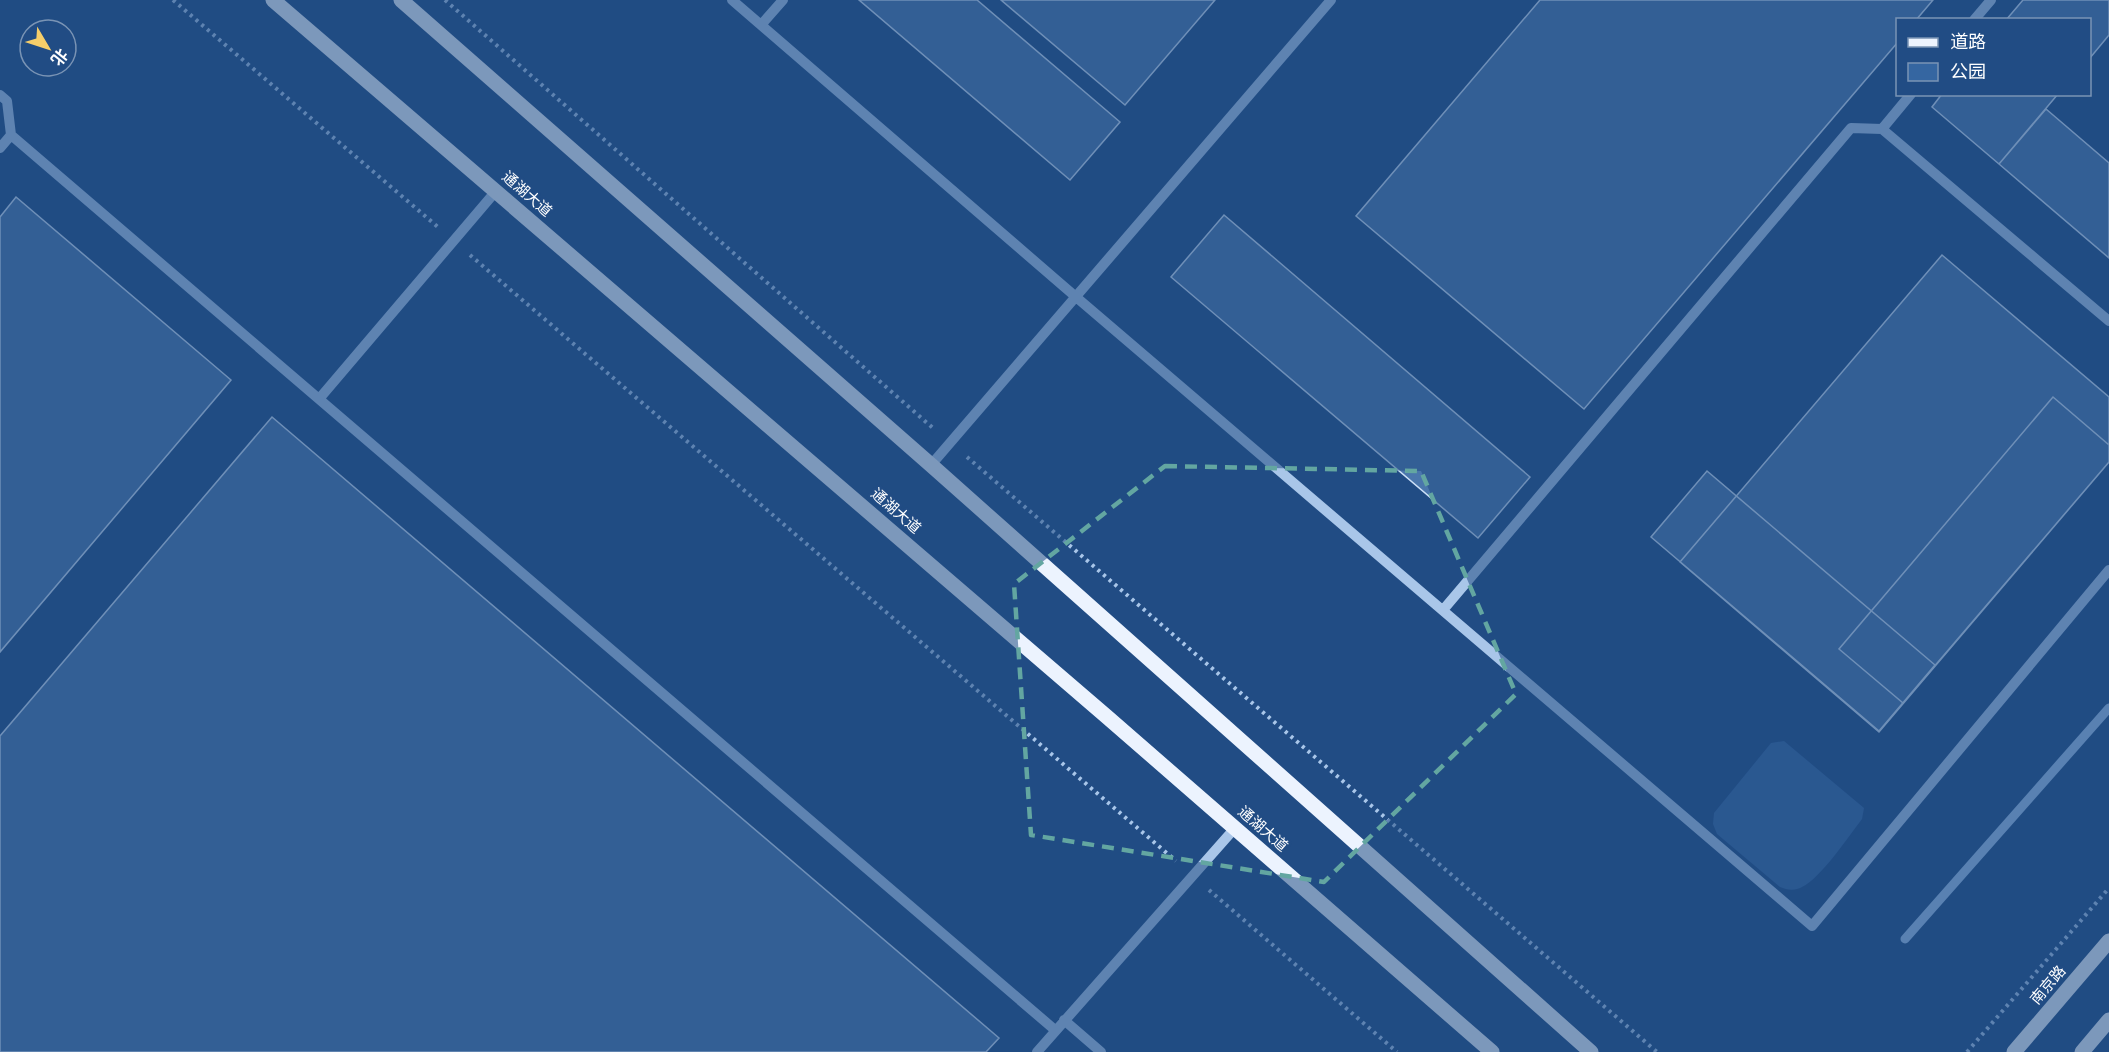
<svg xmlns="http://www.w3.org/2000/svg" width="2109" height="1052" viewBox="0 0 2109 1052" font-family="Overpass,'Noto Sans SC',sans-serif">
	<rect width="100%" height="100%" fill="#214c84"/>
	<!-- green -->
	<path fill="#3566a1" d="M1784 741 1864 808 1862 819C1848 837 1821 878 1802 887 1795 891 1787 890 1780 887L1717 834 1713 824 1714 813 1771 743Z"/>
	<g fill="none" stroke-linecap="round" stroke-linejoin="round">
		<!-- stream -->
		<path stroke="#9dc1ea" stroke-width="9" d="M1905 939 2109 708"/>
	</g>
	<!-- building -->
	<path fill="#4a76ac" stroke="#cde0f7" stroke-width="1.5" d="M859 0H977L1120 122 1070 180Z
		M1001 0H1215L1125 105Z
		M1540 0H1933L1916 20H1898V42L1584 409 1356 216Z
		M2023 0H2109V35L2090 58V20H2006Z
		M1942 94H2058L1999 164 1932 107Z
		M2046 109 2109 163V258L1999 164Z
		M16 197 231 380 0 652V217Z
		M1224 215 1530 477 1478 538 1171 277Z
		M1942 255 2109 397V462L1879 732 1680 562Z
		M2053 397 2109 445V462L1903 703 1839 649Z
		M272 417 999 1038 986 1052H0V736Z
		M1707 471 1935 665 1879 731 1651 537Z"/>
	<g fill="none" stroke-linecap="round" stroke-linejoin="round">
		<!-- path -->
		<path stroke="#a9c6e9" stroke-width="4" stroke-dasharray="3 4.5" stroke-linecap="butt" d="M173 0 439 228
			M445 0 934 429
			M470 255 1176 861
			M967 457 1657 1052
			M1209 890 1397 1052
			M1967 1052 2109 888"/>
		<!-- minor -->
		<path stroke="#a9c6e9" stroke-width="10" d="M732 0 1076 297 1812 926 2109 570
			M1974 20 1991 0
			M761 25 783 0
			M1911 94 1882 129 2109 321
			M0 95 7 101 11 135
			M0 148 11 135 1055 1030
			M319 399 496 191
			M931 465 1331 0
			M1443 610 1851 128 1882 129
			M1064 1020 1101 1052
			M1037 1052 1235 828"/>
		<!-- major -->
		<path stroke="#ecf3fe" stroke-width="15" d="M273 0 1106 716 1492 1052
			M401 0 931 465 1591 1052
			M2014 1052 2109 941
			M2082 1052 2109 1020"/>
	</g>
	<!-- marked area -->
	<path d="M0 0H2109V1052H0ZM1165 466 1421 471 1516 694 1324 882 1031 835 1014 584Z" fill="#214c84" fill-opacity=".55" fill-rule="evenodd"/>
	<path fill="none" stroke="#63a6a1" stroke-width="4.5" stroke-dasharray="12 8" stroke-linejoin="round" d="M1165 466 1421 471 1516 694 1324 882 1031 835 1014 584Z"/>
	<g text-anchor="middle" stroke-width="5" stroke-linejoin="round" paint-order="stroke">
		<!-- street labels -->
		<g font-size="15" fill="#fff" stroke="#214c84">
			<text transform="translate(527 194) rotate(41)" y="5">通湖大道</text>
			<text transform="translate(896 511) rotate(41)" y="5">通湖大道</text>
			<text transform="translate(1263 829) rotate(41)" y="5">通湖大道</text>
			<text transform="translate(2048 985) rotate(-50)" y="5">南京路</text>
		</g>
	</g>
	<!-- legend -->
	<rect x="1896" y="18" width="195" height="78" fill="#214c84" stroke="#7a94b5" stroke-width="1.5"/>
	<rect x="1908" y="38" width="30" height="9" fill="#ecf3fe" stroke="#7a94b5" stroke-width="1.5"/>
	<text x="1950" y="48" font-size="18" fill="#ffffff">道路</text>
	<rect x="1908" y="63" width="30" height="18" fill="#3566a1" stroke="#7a94b5" stroke-width="1.5"/>
	<text x="1950" y="78" font-size="18" fill="#ffffff">公园</text>
	<!-- north arrow -->
	<g transform="translate(48 48) rotate(129)"><circle r="28" fill="#214c84" stroke="#7a94b5" stroke-width="1.5"/>
	<path d="M0-4.5L10 22L0 15L-10 22Z" fill="#f6ce6a"/>
	<text y="-9" font-size="16" font-weight="bold" text-anchor="middle" fill="#ffffff">北</text>
	</g>
</svg>
